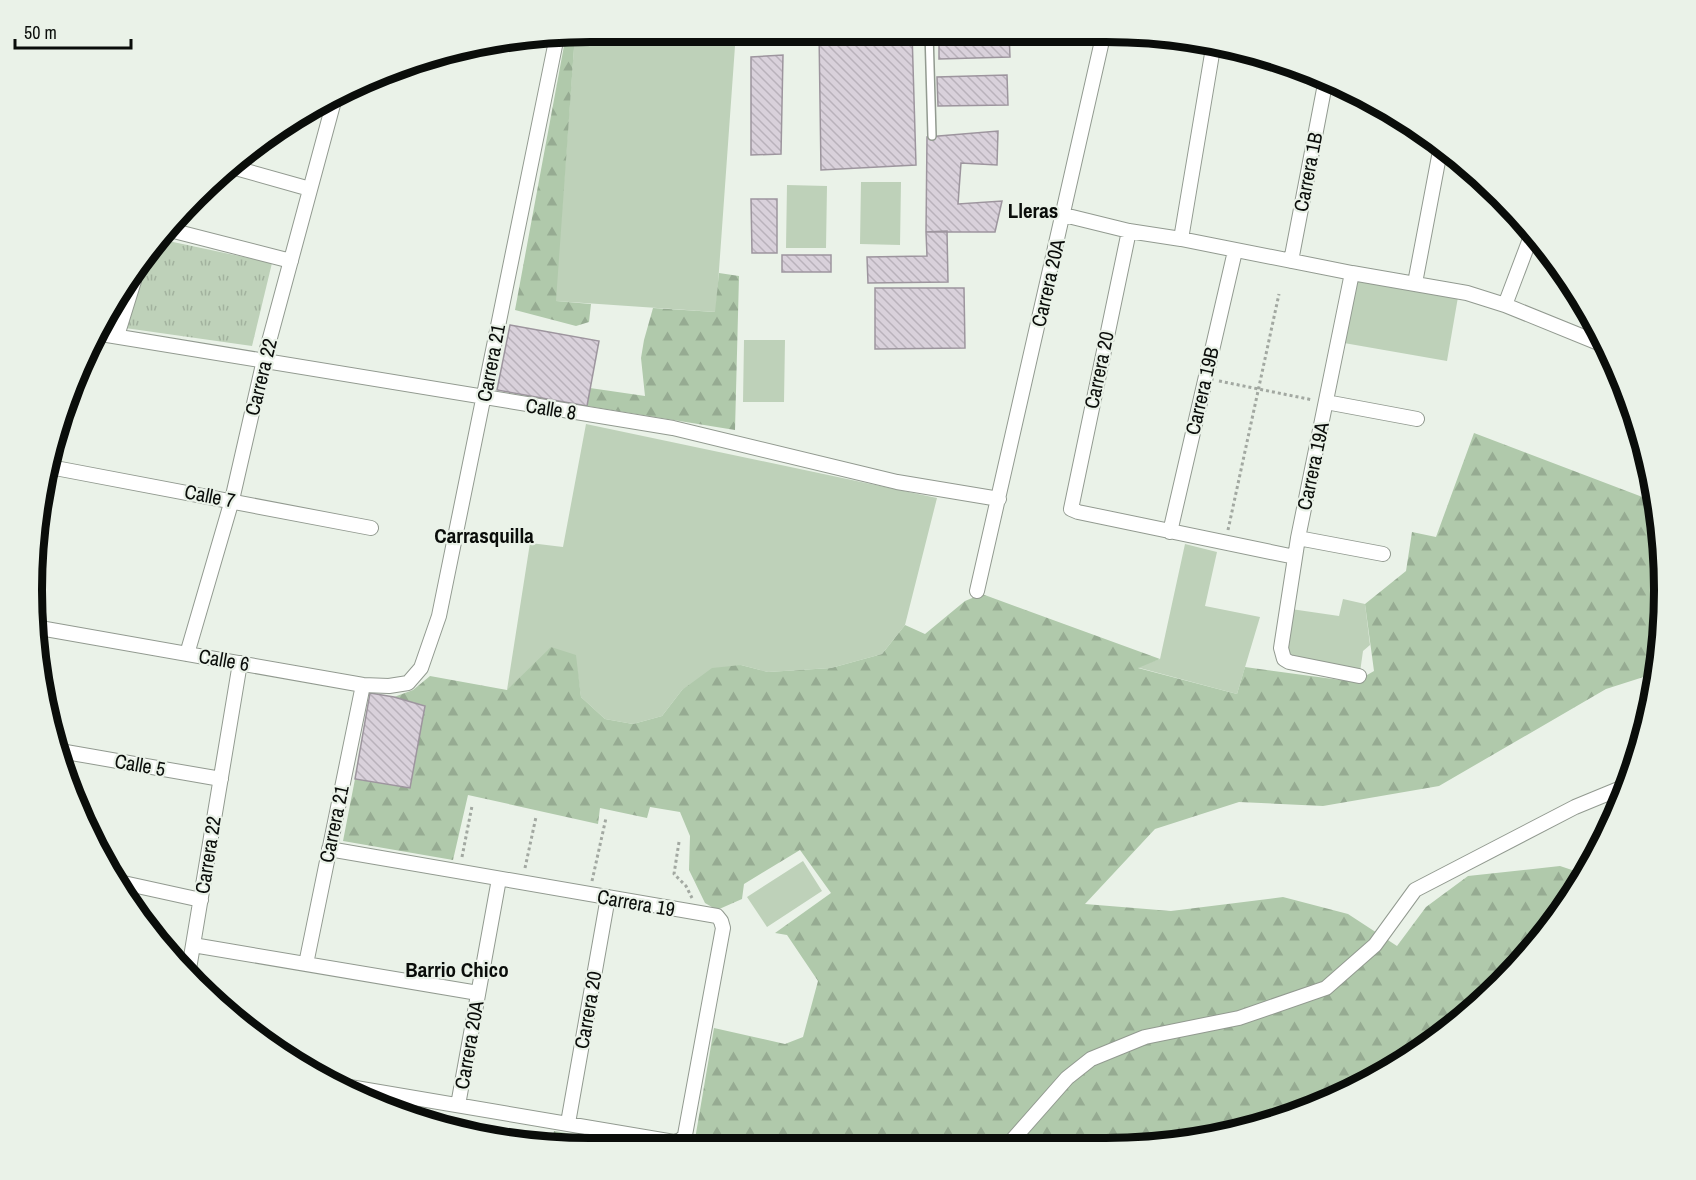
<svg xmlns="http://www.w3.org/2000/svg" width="1696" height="1180" viewBox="0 0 1696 1180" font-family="'Archivo Narrow',sans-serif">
	<defs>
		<pattern id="forest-firs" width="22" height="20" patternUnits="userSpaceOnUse" patternTransform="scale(1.5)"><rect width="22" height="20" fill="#b0c9ab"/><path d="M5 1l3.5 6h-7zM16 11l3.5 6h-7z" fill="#96ab92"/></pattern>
		<pattern id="park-tufts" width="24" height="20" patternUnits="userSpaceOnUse" patternTransform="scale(1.5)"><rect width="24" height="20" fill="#bed1b9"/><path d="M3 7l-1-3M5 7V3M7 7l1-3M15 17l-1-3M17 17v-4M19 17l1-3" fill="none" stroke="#a2b29e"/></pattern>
		<pattern id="building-back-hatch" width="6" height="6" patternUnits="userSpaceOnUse" patternTransform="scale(1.5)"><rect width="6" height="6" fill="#d9d1db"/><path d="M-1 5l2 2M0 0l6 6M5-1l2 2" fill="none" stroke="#b9b2bb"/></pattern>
	</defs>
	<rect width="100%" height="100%" fill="#eaf2e8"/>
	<!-- grass -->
	<path fill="#bed1b9" d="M590 32H736L716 312 555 301 575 34Z
		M861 182H901L900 245 860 244Z
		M787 185 827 186 826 248H786Z
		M1357 281 1458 297 1447 361 1344 343Z
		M744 340H785L784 402H743Z
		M586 424 937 498 905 625 882 654 831 668 768 672 741 665 682 690 662 716 633 724 605 719 581 697 575 655 507 690 530 543 563 547Z
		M1185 544 1217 552 1205 606 1260 617 1237 694 1136 667 1160 659Z
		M1343 599 1365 604 1370 645 1363 651 1360 672 1287 656 1291 609 1339 616Z
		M803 861 822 891 767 927 747 897Z"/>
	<!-- forest -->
	<path fill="url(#forest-firs)" d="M575 34 556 301 591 304 589 322 576 326 515 310 566 35Z
		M719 273 739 276 735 430 587 406 590 388 645 396 641 358 644 340 653 308 715 312Z
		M1474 433 1653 501 1657 578 1662 577 1663 626 1656 673 1606 689 1439 786 1323 806 1239 802 1155 829 1085 904 1171 911 1283 897 1348 914 1397 946 1426 907 1468 876 1560 866 1584 874 1549 930 1474 1010 1353 1091 1179 1144 688 1147 694 1145 714 1028 785 1044 803 1037 818 981 787 935 775 933 831 893 800 850 744 884 742 899 717 910 705 903 689 870 690 836 680 812 650 807 647 818 600 808 598 824 468 795 453 860 343 841 355 779 410 787 424 706 394 697 413 690 430 676 507 690 551 647 576 655 581 697 605 719 633 724 662 716 682 690 712 668 741 665 768 672 831 668 882 654 905 625 925 634 965 601 982 594 1160 659 1138 668 1237 694 1245 667 1355 682 1374 671 1365 604 1406 571 1412 532 1436 537Z
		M554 1131 652 1147H551Z"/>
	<!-- park -->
	<path fill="url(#park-tufts)" d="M159 239 272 263 252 346 125 328 146 261Z"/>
	<!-- building -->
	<path fill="url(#building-back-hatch)" stroke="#9d959e" stroke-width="1.5" d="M819 32H912L916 165 821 170Z
		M939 32H1009L1010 57 939 59Z
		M783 55 781 154 751 155V57Z
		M1007 75 1008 105 938 106 937 77Z
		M998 131 997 165 961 163 958 204 1002 201 995 232H926L927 137Z
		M751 199H777V253H752Z
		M947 231 948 282 868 283 867 257 927 256 926 232Z
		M782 255H831V272H782Z
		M875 288H964L965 348 875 349Z
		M510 325 599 341 587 406 497 390Z
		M370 693 394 697 425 706 410 788 355 779Z"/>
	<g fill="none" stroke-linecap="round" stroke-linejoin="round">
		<!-- lane casing -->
		<g stroke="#929a90" stroke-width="10">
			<path id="lane" d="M929 32 932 136"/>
		</g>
		<!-- street casing -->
		<g stroke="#929a90" stroke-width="16">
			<path id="street" d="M232 167 310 189
				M1064 215 1129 231 1181 239 1352 273 1467 293 1505 305 1606 346
				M166 229 291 261
				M1129 231 1071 509 1078 512 1295 557
				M1181 239 1214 42
				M1291 261 1325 84
				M1352 273 1298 538 1281 648 1284 659 1289 662 1359 676
				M1415 283 1440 151
				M1505 305 1533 231
				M101 334 673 428 897 482 999 499
				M117 336 134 281
				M1326 402 1417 419
				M50 467 371 528
				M1170 532 1235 251
				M1298 538 1383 554
				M977 591 1104 32
				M40 628 363 685 389 686 408 683 421 668 439 616 557 36
				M187 654 232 500 264 360 334 101
				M60 751 221 779
				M329 849 717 916 721 921 723 928 685 1135 681 1140 674 1142 332 1084
				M119 882 201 900
				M193 945 478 993
				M306 964 363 685
				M188 975 240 663
				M458 1105 499 879
				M568 1123 608 897
				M1008 1145 1067 1078 1091 1059 1145 1037 1239 1018 1326 988 1375 945 1415 890 1575 807 1626 786"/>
		</g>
		<!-- path -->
		<path stroke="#a2a8a1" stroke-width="3" stroke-dasharray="3 3" stroke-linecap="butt" d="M1219 381 1313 400
			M1228 530 1279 294
			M679 842 674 874 686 886 692 898
			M462 857 472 806
			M525 868 536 817
			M592 881 606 818"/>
		<!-- lane -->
		<use href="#lane" stroke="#fff" stroke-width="7"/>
		<!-- street -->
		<use href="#street" stroke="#fff" stroke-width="14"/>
	</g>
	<g text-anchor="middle" stroke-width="4.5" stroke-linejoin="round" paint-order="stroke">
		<!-- street labels -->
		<g font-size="20" fill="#0a0d0a" stroke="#eaf2e8">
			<text transform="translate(1308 172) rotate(-79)" y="7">Carrera 1B</text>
			<text transform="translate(1048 283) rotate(-77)" y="7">Carrera 20A</text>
			<text transform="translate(491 363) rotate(-79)" y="7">Carrera 21</text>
			<text transform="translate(1099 370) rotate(-78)" y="7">Carrera 20</text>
			<text transform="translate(261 377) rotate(-76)" y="7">Carrera 22</text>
			<text transform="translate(1202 391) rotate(-77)" y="7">Carrera 19B</text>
			<text transform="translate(551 409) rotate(9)" y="7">Calle 8</text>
			<text transform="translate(1313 466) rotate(-78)" y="7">Carrera 19A</text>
			<text transform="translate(210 496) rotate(11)" y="7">Calle 7</text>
			<text transform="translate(224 660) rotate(10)" y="7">Calle 6</text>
			<text transform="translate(140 765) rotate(10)" y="7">Calle 5</text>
			<text transform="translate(334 824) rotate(-78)" y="7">Carrera 21</text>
			<text transform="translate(208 855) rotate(-81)" y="7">Carrera 22</text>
			<text transform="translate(636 903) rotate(10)" y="7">Carrera 19</text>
			<text transform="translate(588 1010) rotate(-80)" y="7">Carrera 20</text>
			<text transform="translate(469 1045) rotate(-80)" y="7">Carrera 20A</text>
		</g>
		<!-- neighbourhood labels -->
		<g font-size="21" font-weight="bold" fill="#0a0d0a" stroke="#eaf2e8">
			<text x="1033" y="218">Lleras</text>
			<text x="484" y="543">Carrasquilla</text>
			<text x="457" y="977">Barrio Chico</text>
		</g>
	</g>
	<!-- crop -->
	<path d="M0 0H1696V1180H0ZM590 42H1106A548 548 0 0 1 1654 590V590A548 548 0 0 1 1106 1138H590A548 548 0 0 1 42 590V590A548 548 0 0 1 590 42Z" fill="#eaf2e8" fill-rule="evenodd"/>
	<path fill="none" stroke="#0a0d0a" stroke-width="8" d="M590 42H1106A548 548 0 0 1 1654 590V590A548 548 0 0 1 1106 1138H590A548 548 0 0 1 42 590V590A548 548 0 0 1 590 42Z"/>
	<!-- scale -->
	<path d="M15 39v9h116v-9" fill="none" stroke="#0a0d0a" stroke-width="3"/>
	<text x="24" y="39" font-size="18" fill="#0a0d0a" stroke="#eaf2e8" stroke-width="4.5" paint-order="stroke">50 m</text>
</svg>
